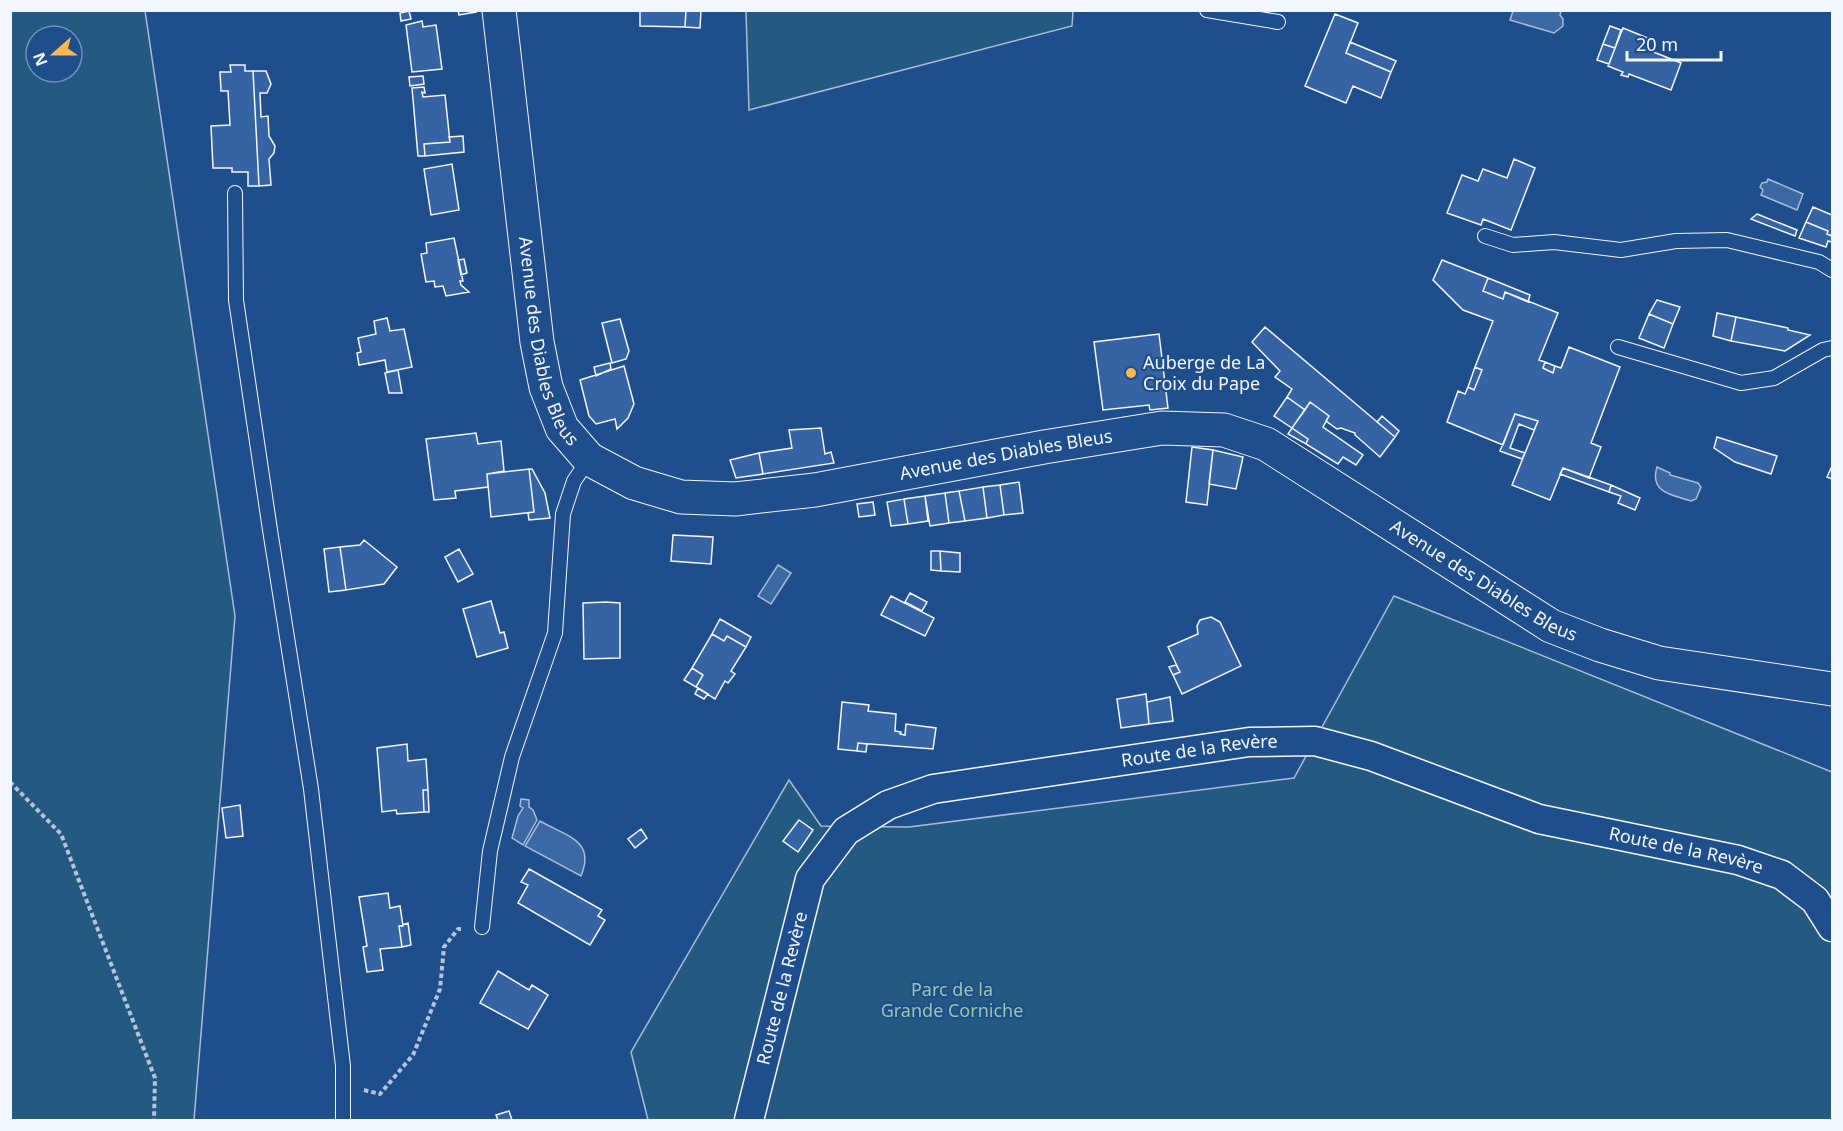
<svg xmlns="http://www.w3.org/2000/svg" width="1843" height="1131" viewBox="0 0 1843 1131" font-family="'Noto Sans',sans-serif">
	<rect width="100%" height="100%" fill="#1f4e8c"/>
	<!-- green -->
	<path fill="#245a82" stroke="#a8bbd7" stroke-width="1.5" fill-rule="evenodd" d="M10 11H145L235 616 194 1120H11ZM36 36H72V72H36Z
		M746 11V10L1073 11 1072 26 749 110Z
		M1394 596 1832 772V1120H648L631 1052 789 780 821 826 909 827 1294 778Z"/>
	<!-- water -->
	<path fill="#3b69a3" stroke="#a8bbd7" stroke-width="1.5" d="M1513 11H1561L1560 15 1563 19V26L1554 33 1510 20Z
		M1768 179 1803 194 1797 210 1761 195 1763 190 1760 187 1762 183 1767 182Z
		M1657 467 1670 473V475L1698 483 1701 487 1696 499 1691 501C1673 495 1649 493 1657 467Z
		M778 565 791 573 771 604 758 596Z
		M521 799 529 800V807L533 810 537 820 523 845 512 838 518 816 523 808 520 806Z
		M540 821C566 836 596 840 581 876L525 846Z"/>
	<!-- building -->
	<path fill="#3563a3" stroke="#f2f6ff" stroke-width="1.5" d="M458 10H476V12L459 15Z
		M640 10H686L685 27 640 26Z
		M686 10H701L700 28 685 27Z
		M409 11 411 19 401 21 400 13Z
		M1335 14 1358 23 1346 53 1391 72 1381 98 1353 86 1346 103 1305 86Z
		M422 21 423 27 436 25 442 69 412 72 406 25Z
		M1610 26 1621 30 1615 48 1603 44Z
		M1623 28 1650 39 1646 49 1681 63 1671 90 1629 74 1628 77 1621 75 1623 72 1608 66Z
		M1350 42 1396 61 1391 72 1346 53Z
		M1603 44 1615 48 1609 64 1597 60Z
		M230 65H245V71H253L259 186H248V172H232V168H213L211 126 230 125 228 91H221L220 72H231Z
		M253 71H266L271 84 267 93H260L261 117 268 116 269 136 275 146 274 153 269 159 271 185 259 186Z
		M423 76 424 84 410 86 409 77Z
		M424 87 425 93 422 92 423 97 445 95 450 142 424 144 425 156H418L412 88Z
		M463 136 464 152 425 156 424 144 450 142 449 137Z
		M1514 159 1535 168 1511 230 1483 219 1481 225 1447 213 1462 175 1478 181 1483 169 1507 178Z
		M452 164 459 210 431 215 424 169Z
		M1813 207 1832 215V236L1827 234 1828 231 1806 222Z
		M1757 214 1797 230 1795 236 1751 219Z
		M1806 222 1828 231 1827 234 1832 236V242L1828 241 1826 247 1799 238Z
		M454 238 463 281H460L461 285 469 292 446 296 443 286 435 287 434 281 426 282 421 254 427 253 426 243Z
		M464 259 467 273 461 275 458 260Z
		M1442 260 1488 278 1483 291 1503 299 1505 292 1558 313 1539 360 1545 362 1543 368 1553 373 1555 366 1561 368 1569 347 1620 367 1591 443 1601 447 1589 478 1563 468 1550 500 1512 485 1538 421 1515 414 1503 445 1447 422 1458 391 1465 394 1468 387 1474 390 1482 370 1475 367 1493 321 1463 310 1433 280Z
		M1488 278 1530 295 1528 302 1505 292 1503 299 1483 291Z
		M1657 300 1680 307 1673 324 1649 314Z
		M1717 313 1736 317 1731 341 1713 336Z
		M1649 314 1673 324 1664 348 1639 338Z
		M1736 317 1788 328V330L1810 335 1785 351 1731 341Z
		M387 318 390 331 404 329 412 367 387 372 385 360 359 365 357 353 361 352 358 338 376 334 374 321Z
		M620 319 629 351 626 359 612 363 602 323Z
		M1265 327 1395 437 1380 457 1355 435V433L1341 428 1337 429 1326 421 1329 416 1310 402 1305 410 1287 397 1292 389 1275 377 1280 371 1252 342Z
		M1159 334 1168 408 1150 410 1149 405 1103 410 1094 342Z
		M1545 362 1555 366 1553 373 1543 368Z
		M610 363 611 369 596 376 594 367Z
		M624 366 634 404 628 418 617 429 615 419 596 424 589 416 580 380Z
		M1475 367 1482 370 1474 390 1468 387Z
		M398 370 402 393H389L385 373Z
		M1287 397 1305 410 1292 428 1274 416Z
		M1310 402 1329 416 1323 427 1363 455 1356 465 1343 457 1338 464 1306 444 1308 439 1292 428Z
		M1515 414 1538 421 1534 430 1519 424 1510 448 1525 453 1522 459 1500 451Z
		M1382 416 1399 431 1395 437 1377 422Z
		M821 428 825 454 831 452 834 463 763 474 759 453 792 448 789 430Z
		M1292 428 1308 439 1306 444 1288 434Z
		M476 433 478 444 501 441 504 471 487 474 488 487 455 491 456 498 434 500 426 439Z
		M1717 437 1777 456 1771 474 1735 462 1714 448Z
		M1192 447 1213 450 1207 505 1186 502Z
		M1213 450 1243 457 1236 489 1209 484Z
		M759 453 763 474 736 478 730 460Z
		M1832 466V479L1827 477Z
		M1563 468 1611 485 1609 492 1560 474Z
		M529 469 534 512 491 517 487 474Z
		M529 469H532L545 493 550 518 529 520 528 513 534 512Z
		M1019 482 1023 513 1004 515 1000 485Z
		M1000 485 1004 515 987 518 983 487Z
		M1611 485 1640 498 1635 510 1618 503 1621 496 1609 492Z
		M983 487 987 518 965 521 959 491Z
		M959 491 965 521 949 523 945 493Z
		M945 493 949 523 930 526 925 496Z
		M925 496 928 521 908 524 904 499Z
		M904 499 908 524 891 526 887 502Z
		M873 502 875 515 859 517 857 504Z
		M673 535 713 537 711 564 671 561Z
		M364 540 397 567 384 584 346 590 340 547 360 545Z
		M340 547 346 590 329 592 324 549Z
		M459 549 473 574 458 582 445 557Z
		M931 551H940L941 571 931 570Z
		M940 551 960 553V572L941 571Z
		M910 593 927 602 922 611 905 602Z
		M891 596 934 618 925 636 881 615Z
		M491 601 500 633 504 632 508 648 477 657 463 609Z
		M606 602 620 603V658L584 659 583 603Z
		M1211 617 1220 622 1241 666 1182 694 1173 675 1180 672 1168 647 1198 634 1197 626 1200 620Z
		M720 619 751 637 746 647 727 636 724 641 712 634Z
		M712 634 724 641 727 636 746 647 731 671 735 674 728 683 725 681 715 699 696 687 703 675 692 668Z
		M1176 665 1180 672 1173 675 1169 667Z
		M692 668 703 675 696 687 684 680Z
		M698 688 708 694 704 699 695 694Z
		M1146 694 1149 724 1121 728 1117 699Z
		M1170 697 1173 721 1149 724 1147 702Z
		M842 702 869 705 868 711 896 714 895 731 901 732 900 734 905 735 906 724 936 728 933 749 858 743 857 751 838 749Z
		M858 743 867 744 866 752 857 751Z
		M407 744 408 761 426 759 428 790H423L424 812 397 814 396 810 382 812 377 748Z
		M423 790H428L429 812H424Z
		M240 805 243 836 226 838 222 808Z
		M799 820 813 830 798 852 783 841Z
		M641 829 647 838 635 848 628 839Z
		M529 869 602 910 598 916 605 920 590 945 518 903 528 885 521 882Z
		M388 893 390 908 400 906 403 926H399L402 947 380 949 383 970 367 972 363 947 367 946 359 897Z
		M408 923 411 945 402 947 399 926Z
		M498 971 529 990 532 985 548 995 528 1029 480 1003Z
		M509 1111 512 1120H498L496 1115Z"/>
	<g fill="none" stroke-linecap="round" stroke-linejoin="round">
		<!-- lane casing -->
		<g stroke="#f2f6ff" stroke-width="16">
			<path id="lane" d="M1207 10 1278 22
				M235 193 236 300 270 530 311 789 343 1066V1120
				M1485 236 1513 245 1554 242 1621 250 1676 241 1727 240 1819 262 1832 270
				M1618 347 1741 383 1774 378 1823 350 1832 348
				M482 927 490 851 512 757 555 633 563 514 574 481 589 459"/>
		</g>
		<!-- street casing -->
		<g stroke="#f2f6ff" stroke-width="31">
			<g id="street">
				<path id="s1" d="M749 1120 810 879 846 831 888 805 933 789 1249 742 1315 741 1371 756 1539 819 1738 860 1782 875 1815 900 1832 927"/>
			</g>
		</g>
		<!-- secondary casing -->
		<g stroke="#f2f6ff" stroke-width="35">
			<g id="secondary">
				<path id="s2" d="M499 10 537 342 546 387 562 428 589 459 634 483 681 497 735 499 815 490 1044 447 1162 428 1224 430 1266 444 1551 626 1600 645 1659 663 1832 689"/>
			</g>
		</g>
		<!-- path -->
		<path stroke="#b3c4dc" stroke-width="4" stroke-dasharray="4.5 3" stroke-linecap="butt" d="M10 782 61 834 155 1078 154 1120
			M364 1090 380 1094 413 1055 440 989 444 947 458 929H461"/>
		<!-- lane -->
		<use href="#lane" stroke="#1f4e8c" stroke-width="14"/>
		<!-- street -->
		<use href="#street" stroke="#1f4e8c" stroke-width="28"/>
		<!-- secondary -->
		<use href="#secondary" stroke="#1f4e8c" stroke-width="33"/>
	</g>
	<!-- markers -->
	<circle fill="#ffb74d" stroke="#1f4e8c" stroke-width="2" cx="1131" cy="373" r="6"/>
	<g text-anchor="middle" stroke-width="4.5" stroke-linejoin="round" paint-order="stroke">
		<!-- street labels -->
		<g font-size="18" fill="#f2f6ff" stroke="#1f4e8c">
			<text dy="6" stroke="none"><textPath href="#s2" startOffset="336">Avenue des Diables Bleus</textPath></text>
			<text dy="6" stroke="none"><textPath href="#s2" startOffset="894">Avenue des Diables Bleus</textPath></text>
			<text dy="6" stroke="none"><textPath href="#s2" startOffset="1416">Avenue des Diables Bleus</textPath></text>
			<text dy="6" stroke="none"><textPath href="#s1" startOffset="675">Route de la Revère</textPath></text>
			<text dy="6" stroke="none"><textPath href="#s1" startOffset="1179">Route de la Revère</textPath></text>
			<text dy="6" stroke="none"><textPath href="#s1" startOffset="136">Route de la Revère</textPath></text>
		</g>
		<!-- poi labels -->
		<g font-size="18" fill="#f2f6ff" stroke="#1f4e8c" text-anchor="start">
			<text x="1143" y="369">Auberge de La<tspan x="1143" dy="21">Croix du Pape</tspan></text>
		</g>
		<!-- park labels -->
		<g font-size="18" fill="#97c8a6" stroke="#1f4e8c">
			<text x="952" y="996">Parc de la<tspan x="952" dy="21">Grande Corniche</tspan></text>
		</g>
	</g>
	<!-- border -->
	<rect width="1843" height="1131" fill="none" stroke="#f2f6ff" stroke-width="24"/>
	<!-- north arrow -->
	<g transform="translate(54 54) rotate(249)"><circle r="28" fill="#1f4e8c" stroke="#7391ba" stroke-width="1.5"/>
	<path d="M0-4.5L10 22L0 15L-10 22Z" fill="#ffb74d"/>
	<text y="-9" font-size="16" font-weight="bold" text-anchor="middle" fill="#f2f6ff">N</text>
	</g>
	<!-- scale -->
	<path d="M1627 51v9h94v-9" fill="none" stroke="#f2f6ff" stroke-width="3"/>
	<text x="1636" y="51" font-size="18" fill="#f2f6ff" stroke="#1f4e8c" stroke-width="4.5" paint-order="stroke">20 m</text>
</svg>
